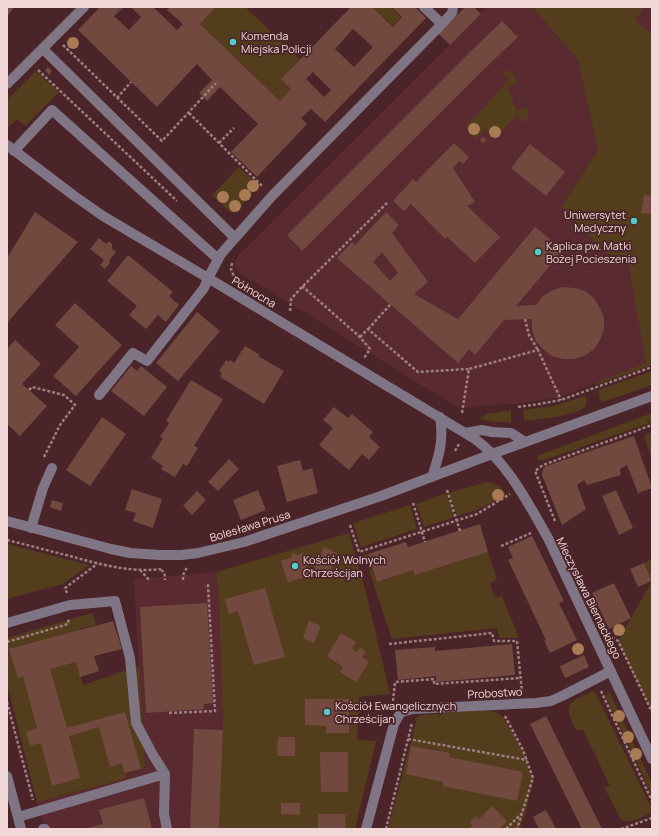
<svg xmlns="http://www.w3.org/2000/svg" width="659" height="836" viewBox="0 0 659 836" font-family="Manrope,sans-serif">
	<rect width="100%" height="100%" fill="#4a2428"/>
	<!-- built -->
	<path fill="#592b30" d="M488 7H532L578 60 598 150 561 207 595 242 606 252 598 7H652V361L595 383 562 397 523 403 459 408 424 387 269 290 243 276 236 269 235 262 239 255Z
		M216 572 219 602 223 730 219 829H45L37 802 124 779V773L141 769 145 766 140 711 139 666 134 579Z"/>
	<!-- green -->
	<path fill="#543d1c" d="M216 7H245L300 59 282 79 291 89 280 101 200 24Z
		M376 7H391L401 17 393 26 374 9Z
		M532 7H626L629 10 632 7H642V11L635 19 652 35V365L595 385V383L646 363 629 267 606 252 595 242 561 207 598 150 578 60Z
		M504 70 513 73 517 83 507 87 517 111 527 107C529 113 529 117 526 123L517 115 495 138 485 129 475 139 468 131 466 127 509 80 502 73Z
		M36 71 59 92 25 126 17 119 9 127 7 126V100Z
		M239 167 257 184 258 187 236 212 233 213 230 212 212 195Z
		M652 371V385L603 402 600 400 598 390Z
		M585 396C586 398 587 402 586 405 582 416 536 419 524 421L523 410 553 406Z
		M511 410V422H495L479 419 487 414Z
		M652 413V422L542 461 538 460 537 456Z
		M652 432V459L644 437 647 434Z
		M486 482C496 482 501 486 506 495L477 510 457 516 449 493Z
		M446 493 455 517 424 527 416 504Z
		M410 505 417 529 361 547 360 545 353 523Z
		M349 533 366 592 390 694 359 697 357 740 376 741 355 829H219L223 730 219 601 216 572Z
		M7 544 89 565 63 584 7 599Z
		M488 552 497 580 490 583 495 598 502 596 519 638H499L497 628 392 639 364 555 368 554 377 582 413 570 415 575Z
		M652 559V712L618 641 652 581 644 563Z
		M92 613 96 625 80 629 88 658 76 662 83 685 139 666 145 766 141 769 125 773 124 779 37 802 7 684V638Z
		M593 691 595 692 652 809V812C646 815 633 823 626 821 623 821 622 820 620 818L604 787 610 786 583 730H576C562 702 568 703 593 691Z
		M610 693 652 783V796L641 771 605 695Z
		M487 710C494 712 499 713 504 718L522 750 532 779 528 803 520 829H388L417 718 420 715Z"/>
	<!-- building -->
	<path fill="#72493f" fill-rule="evenodd" d="M7 7H14L7 17Z
		M100 7H123L114 16 129 30 141 17 131 7H153L177 30 183 24 167 10 170 7H216L200 24 280 101 291 89 281 79 351 7H375L373 8 393 27 402 17 392 7H415L426 18 325 122 311 109 301 118 307 124 257 177 231 152 258 124 220 87 207 101 199 93 212 80 197 64 157 107 78 30ZM353 29 373 47 354 67 335 49ZM313 72 331 90 324 97 306 79Z
		M465 7H474L481 14 450 45 439 34Z
		M502 21 518 37 480 73 302 251 287 235 465 57Z
		M48 67 52 71 49 75 45 70Z
		M480.5 140a2.5 2.5 0 1 1 5 0a2.5 2.5 0 1 1-5 0Z
		M454 143 469 157 463 164 459 161 453 168 475 202 467 206 500 237 475 263 447 237 445 239 411 204 404 211 393 201 413 179 416 182Z
		M530 144 565 172 546 196 511 168Z
		M644 195 652 196 651 214 641 213Z
		M35 212 78 242 7 323V258Z
		M386 212 399 225 392 233 428 282 414 294 458 319 535 227 563 250 516 306 536 305 543 296 553 290 563 287 575 288 585 291 594 298 600 308 604 318V329L600 340 594 349 584 356 574 359H563L552 356 543 349 536 341 532 330V319L504 320 475 355 469 349 458 363 337 258 352 242 355 245ZM382 252 398 273 390 281 373 262Z
		M99 238 106 244 108 242H110L112 244V249L116 252 109 261 110 263 105 269 100 265 104 260 90 249Z
		M128 255 173 292 169 296 179 305 166 322 158 315 146 329 129 315 137 306 107 281Z
		M75 303 122 345 76 396 53 376 79 347 55 325Z
		M197 312 220 331 178 381 156 363Z
		M15 340 41 364 22 384 47 406 20 436 7 424V349Z
		M245 346 260 355 258 356 284 371 264 404 220 377 222 373 219 371 226 360 229 362 230 360 234 363Z
		M131 366 137 371 141 366 167 387 144 416 111 391Z
		M191 380 223 399 194 446 198 448 187 466 183 464 175 477 161 469 163 466 151 458 163 438 160 437 169 423 166 421Z
		M334 407 348 418 352 414 373 432 369 437 380 447 369 460 362 454 349 470 319 445 333 428 323 420Z
		M102 417 126 434 90 486 66 470Z
		M634 436 652 488 638 493 627 465 620 469 621 475 587 485 584 480 577 485 586 509 562 525 542 475 543 469 546 466Z
		M229 459 239 469 218 491 208 482Z
		M300 460 303 471 312 468 318 493 287 502 277 466Z
		M132 489 162 499 153 528 133 521 136 513 125 510Z
		M258 490 266 510 241 520 233 500Z
		M616 490 633 528 619 535 602 496Z
		M197 491 206 500 192 515 183 506Z
		M52 500 63 503 61 511 50 507Z
		M480 524 488 552 415 575 413 570 377 582 368 554 406 542 408 547Z
		M532 536 564 601 559 603 577 640 550 653 544 641 546 640 508 560 513 558 508 547Z
		M324 547 337 553 327 578 313 572Z
		M295 553 296 556 303 553 310 576 288 582 281 561 292 557 291 554Z
		M644 563 652 581 638 587 630 569Z
		M614 583 631 618 609 629 592 593Z
		M265 588 285 657 254 665 238 611 229 614 225 599Z
		M207 603 213 703 204 704V709L146 713 140 607Z
		M113 621 122 649 94 656 99 671 80 677 76 662 50 669 67 728 125 712 141 769 124 773 122 763 110 767 99 727 69 736 80 778 52 786 41 743 30 746 26 732 37 728 23 676 18 678 9 649Z
		M309 621 321 626 314 643 303 638Z
		M341 633 356 642 352 649 357 652 360 647 366 652 362 657 369 662 356 682 340 672 343 667 327 656Z
		M512 644 515 675 436 682V676L398 680 395 650 435 647V651Z
		M584 655 589 667 565 678 560 666Z
		M305 699H349V733H326V726L305 725Z
		M546 716 602 829H582L530 724Z
		M194 729 223 730 219 829H190Z
		M278 737H295V756H277Z
		M411 746 450 753 449 757 523 772 517 801 443 786V782L406 774Z
		M320 752H348V792H321Z
		M144 798 152 829H84L103 824 99 810Z
		M281 803H300V815L281 814Z
		M492 806 507 821 499 829H468L473 825 470 822 476 816 479 819Z
		M546 810 556 829H539L533 817Z
		M318 814H345L346 829H318Z"/>
	<g fill="none" stroke-linecap="round" stroke-linejoin="round">
		<!-- minor-tunnel -->
		<path stroke="#633f42" stroke-width="10" stroke-dasharray="10 5" stroke-linecap="butt" d="M120 7 122 9"/>
		<!-- path -->
		<path stroke="#9e7e81" stroke-width="2.5" stroke-dasharray="3 2" stroke-linecap="butt" d="M63 45 162 141 216 83
			M38 70 177 201
			M117 98 131 82
			M189 113 263 187
			M219 143 234 128
			M232 263 231 269 235 279
			M302 286 360 337 370 349 364 358
			M290 311 291 299 300 289 388 202
			M525 319 529 335 538 350
			M368 329 390 305
			M360 337 368 329 418 372 469 369
			M29 390 32 387 64 395 75 405 60 425 43 459
			M518 407 539 404 561 400 652 367
			M462 413 469 369 538 350 561 400
			M455 451 459 444
			M447 490 460 531
			M413 503 425 542
			M555 521 535 471 543 465 652 425
			M350 525 359 552 477 514 510 494
			M7 540C28 545 49 551 70 556 99 564 130 573 161 569
			M501 546 531 533
			M140 570 150 581
			M161 570C165 572 165 576 165 580
			M183 580C183 574 184 571 188 567
			M67 593 65 588 97 564
			M608 634 609 635 618 641 652 712
			M7 642 68 624 69 618
			M389 644 492 633 494 641H517L522 692
			M601 691 652 801
			M393 701 395 682 434 679V684L520 678
			M7 702 33 800
			M169 713 215 711 208 585 205 586
			M505 716 523 750 533 778 517 829
			M408 739 527 760
			M386 829 412 723
			M506 829 521 814
			M621 829 652 818"/>
		<!-- minor -->
		<path stroke="#807585" stroke-width="10" d="M424 7 442 24
			M43 49 235 238
			M7 84 84 7
			M7 145 73 195 103 216 208 278 475 439C508 463 528 503 548 538L652 759
			M14 151 52 110 218 259
			M99 395 133 353 147 361 204 288 208 278 221 254 272 196 442 24 452 13 453 7
			M465 433 482 430 492 432 511 433 525 442
			M432 477C439 456 444 440 440 417
			M7 521 111 549 130 553 160 555H181L198 553 244 542 381 496 492 454 652 396
			M31 528 43 488 52 468
			M7 623 70 605 115 601 130 658 136 723 153 755 165 774 164 814 167 829
			M7 776 21 829
			M18 817 165 774
			M43 829H45
			M366 829 394 724 401 712 413 709 536 703 551 701 564 695 611 671"/>
	</g>
	<!-- trees -->
	<g fill="#a97b55">
		<circle cx="73" cy="43" r="6"/>
		<circle cx="474" cy="129" r="6"/>
		<circle cx="495" cy="132" r="6"/>
		<circle cx="253" cy="186" r="6"/>
		<circle cx="245" cy="195" r="6"/>
		<circle cx="223" cy="197" r="6"/>
		<circle cx="235" cy="206" r="6"/>
		<circle cx="498" cy="495" r="6"/>
		<circle cx="619" cy="630" r="6"/>
		<circle cx="578" cy="649" r="6"/>
		<circle cx="619" cy="716" r="6"/>
		<circle cx="628" cy="737" r="6"/>
		<circle cx="636" cy="754" r="6"/>
	</g>
	<!-- markers -->
	<g fill="#52cdcc" stroke="#4a2428" stroke-width="1.5">
		<circle cx="233" cy="42" r="4"/>
		<circle cx="634" cy="221" r="4"/>
		<circle cx="538" cy="252" r="4"/>
		<circle cx="295" cy="566" r="4"/>
		<circle cx="327" cy="712" r="4"/>
	</g>
	<g text-anchor="middle" stroke-width="3.5" stroke-linejoin="round" paint-order="stroke">
		<!-- poi labels -->
		<g font-size="11" fill="#f1d7d8" stroke="#4a2428" text-anchor="start">
			<text x="241" y="40">Komenda<tspan x="241" dy="13">Miejska Policji</tspan></text>
			<text x="626" y="219" text-anchor="end">Uniwersytet<tspan x="626" dy="13">Medyczny</tspan></text>
			<text x="546" y="250">Kaplica pw. Matki<tspan x="546" dy="13">Bożej Pocieszenia</tspan></text>
			<text x="303" y="564">Kościół Wolnych<tspan x="303" dy="13">Chrześcijan</tspan></text>
			<text x="335" y="710">Kościół Ewangelicznych<tspan x="335" dy="13">Chrześcijan</tspan></text>
		</g>
		<!-- street labels -->
		<g font-size="11" fill="#f1d7d8" stroke="#4a2428">
			<text transform="translate(254 292) rotate(31)" y="4">Północna</text>
			<text transform="translate(250 526) rotate(-17)" y="4">Bolesława Prusa</text>
			<text transform="translate(589 598) rotate(64)" y="4">Mieczysława Biernackiego</text>
			<text transform="translate(495 693) rotate(-3)" y="4">Probostwo</text>
		</g>
	</g>
	<!-- border -->
	<rect width="659" height="836" fill="none" stroke="#f1d7d8" stroke-width="16"/>
</svg>
